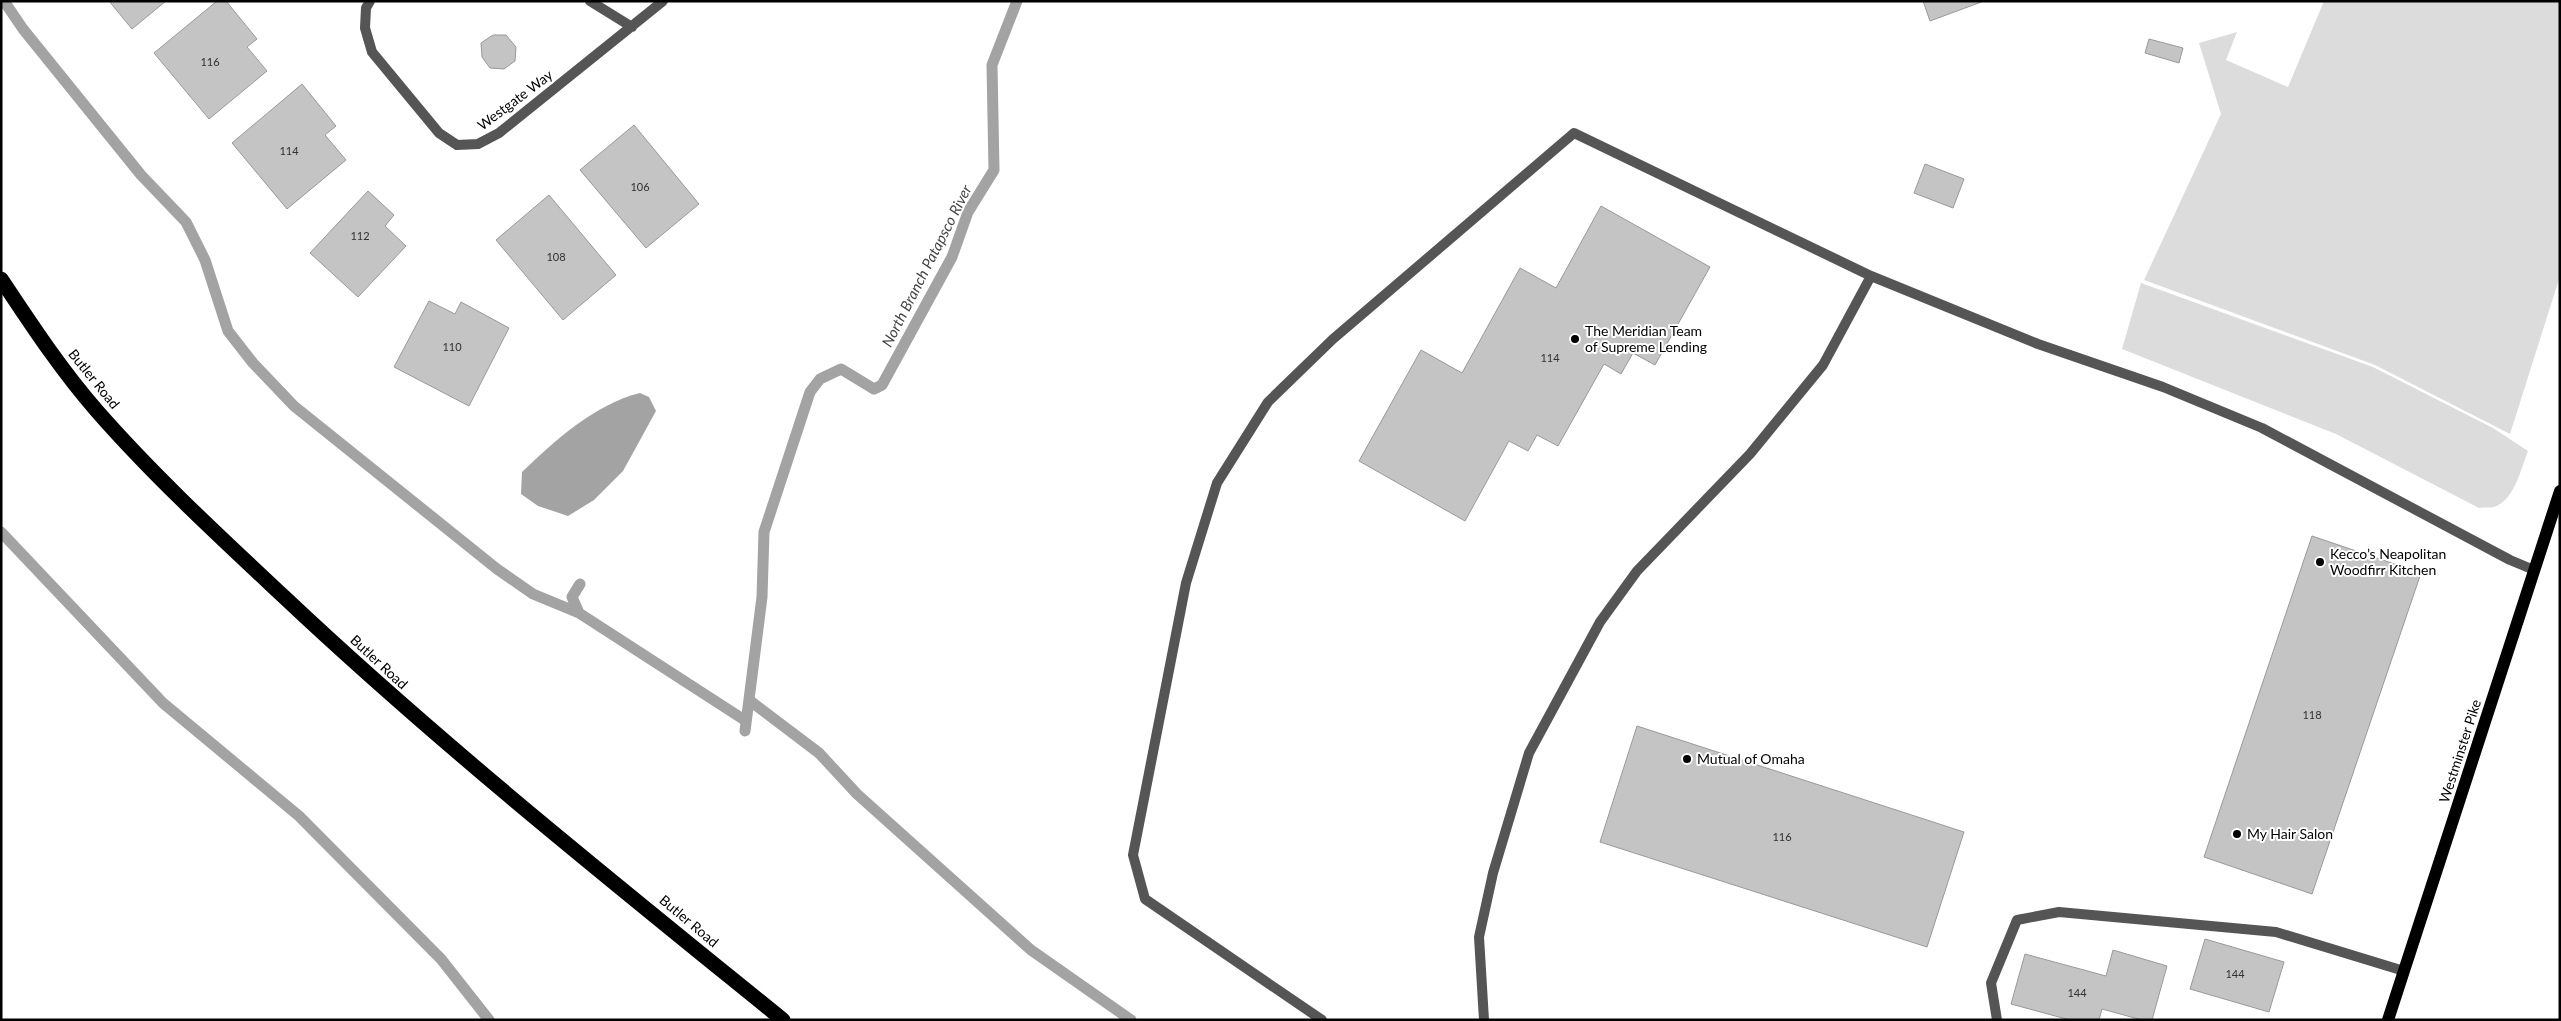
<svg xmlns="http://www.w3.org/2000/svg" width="2561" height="1021" viewBox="0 0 2561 1021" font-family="Lato,sans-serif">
	<rect width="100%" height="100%" fill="#fff"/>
	<!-- green -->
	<path fill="#dcdcdc" d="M2324 1H2560V276L2510 434 2375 365 2144 280 2221 114 2199 43 2237 32 2226 60 2288 87Z
		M2141 283 2373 367 2493 428 2528 451C2521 468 2515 500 2494 507 2490 508 2483 507 2479 508L2336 434 2122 349Z"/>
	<!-- water -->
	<path fill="#a3a3a3" d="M640 393 649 397 656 411 623 471 594 500 568 516 538 506 521 494 522 472C554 441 595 404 640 393Z"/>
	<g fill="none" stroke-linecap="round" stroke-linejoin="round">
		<!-- stream -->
		<path stroke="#a3a3a3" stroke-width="11" d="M4 1 23 29 141 175 186 222 205 260 228 331 253 363 294 406 497 569 533 594 579 613 746 721
			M1 532 163 703 299 816 441 959 489 1020
			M579 613 572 597 580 584
			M749 700 819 753 857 794 1031 950 1131 1020
			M745 731 762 597 764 532 810 392 820 379 841 369 874 389 882 385 952 257 968 212 994 170 992 65 1017 1"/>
	</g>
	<!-- building -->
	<path fill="#c4c4c4" stroke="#999" d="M109 1H166L132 29Z
		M217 1H226L257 39 247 47 267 71 209 119 154 53Z
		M1923 1H1984L1930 21Z
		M493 35H506L516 47 515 61 504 69 490 68 482 57 481 43Z
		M2149 39 2183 48 2179 63 2145 53Z
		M302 84 336 126 325 135 346 160 287 209 232 143Z
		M634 125 699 204 646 248 580 170Z
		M1925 164 1964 179 1953 208 1914 193Z
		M368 191 394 215 385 226 406 246 358 297 310 253Z
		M549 195 616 275 563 320 496 240Z
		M1601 206 1710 267 1655 365 1633 353 1621 374 1604 364 1558 446 1537 435 1528 451 1509 441 1465 521 1359 461 1421 350 1462 373 1520 268 1556 288Z
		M429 301 455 314 461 302 509 328 469 406 394 367Z
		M2312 536 2421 573 2312 894 2204 857Z
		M1637 726 1964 832 1927 947 1600 842Z
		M2205 939 2284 962 2269 1012 2190 989Z
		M2113 950 2167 966 2152 1020H2142L2102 1009 2099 1020H2070L2011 1004 2025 954 2106 976Z"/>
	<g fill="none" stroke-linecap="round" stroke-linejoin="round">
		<!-- lane -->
		<path stroke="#555" stroke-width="10" d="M1322 1020 1145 899 1133 855 1186 583 1217 483 1268 402 1333 339 1574 133 1871 276 2038 344 2163 387 2262 428 2510 560 2534 570
			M1484 1020 1479 937 1493 873 1529 753 1600 622 1637 571 1750 454 1823 365 1871 276
			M1997 1020 1991 983 2017 920 2059 912 2276 932 2404 971"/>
		<!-- street -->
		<path stroke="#555" stroke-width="10" d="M370 1 366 8 365 28 372 52 439 133 457 145 478 144 499 133 663 1
			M590 1 632 27"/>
		<!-- primary -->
		<path stroke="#000" stroke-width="12" d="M2388 1020 2560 491"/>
		<!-- highway -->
		<path stroke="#000" stroke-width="15" d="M1 279C31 324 61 370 97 411 154 476 219 536 282 595 441 745 613 882 783 1020"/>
	</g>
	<!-- markers -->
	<g fill="#000" stroke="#fff" stroke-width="2">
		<circle cx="1575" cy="339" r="5"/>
		<circle cx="2320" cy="562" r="5"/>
		<circle cx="1687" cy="759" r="5"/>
		<circle cx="2237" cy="834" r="5"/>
	</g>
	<g text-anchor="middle" stroke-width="4" stroke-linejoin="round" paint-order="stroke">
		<!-- number labels -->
		<g font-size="11" fill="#313131">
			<text x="210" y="66">116</text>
			<text x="289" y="155">114</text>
			<text x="640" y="191">106</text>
			<text x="360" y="240">112</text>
			<text x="556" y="261">108</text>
			<text x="452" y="351">110</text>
			<text x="1550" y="362">114</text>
			<text x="2312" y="719">118</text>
			<text x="1782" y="841">116</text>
			<text x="2235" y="978">144</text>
			<text x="2077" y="997">144</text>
		</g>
		<!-- street labels -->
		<g font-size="14" fill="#000" stroke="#fff">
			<text transform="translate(515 100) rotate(-37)" y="5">Westgate Way</text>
			<text transform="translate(94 379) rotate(51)" y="5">Butler Road</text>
			<text transform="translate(379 662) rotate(43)" y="5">Butler Road</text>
			<text transform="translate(2460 751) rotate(-72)" y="5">Westminster Pike</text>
			<text transform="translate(689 921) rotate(40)" y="5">Butler Road</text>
		</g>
		<!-- poi labels -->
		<g font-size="14" fill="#000" stroke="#fff" text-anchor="start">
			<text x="1585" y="336">The Meridian Team<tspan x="1585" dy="16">of Supreme Lending</tspan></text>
			<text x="2330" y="559">Kecco’s Neapolitan<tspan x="2330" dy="16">Woodfirr Kitchen</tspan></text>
			<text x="1697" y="764">Mutual of Omaha</text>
			<text x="2247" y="839">My Hair Salon</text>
		</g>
		<!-- water labels -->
		<g font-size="15" font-style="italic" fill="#444" stroke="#fff">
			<text transform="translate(927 266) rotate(-63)" y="5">North Branch Patapsco River</text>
		</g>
	</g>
	<!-- border -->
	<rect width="2561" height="1021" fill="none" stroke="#000000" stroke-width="5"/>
</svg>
